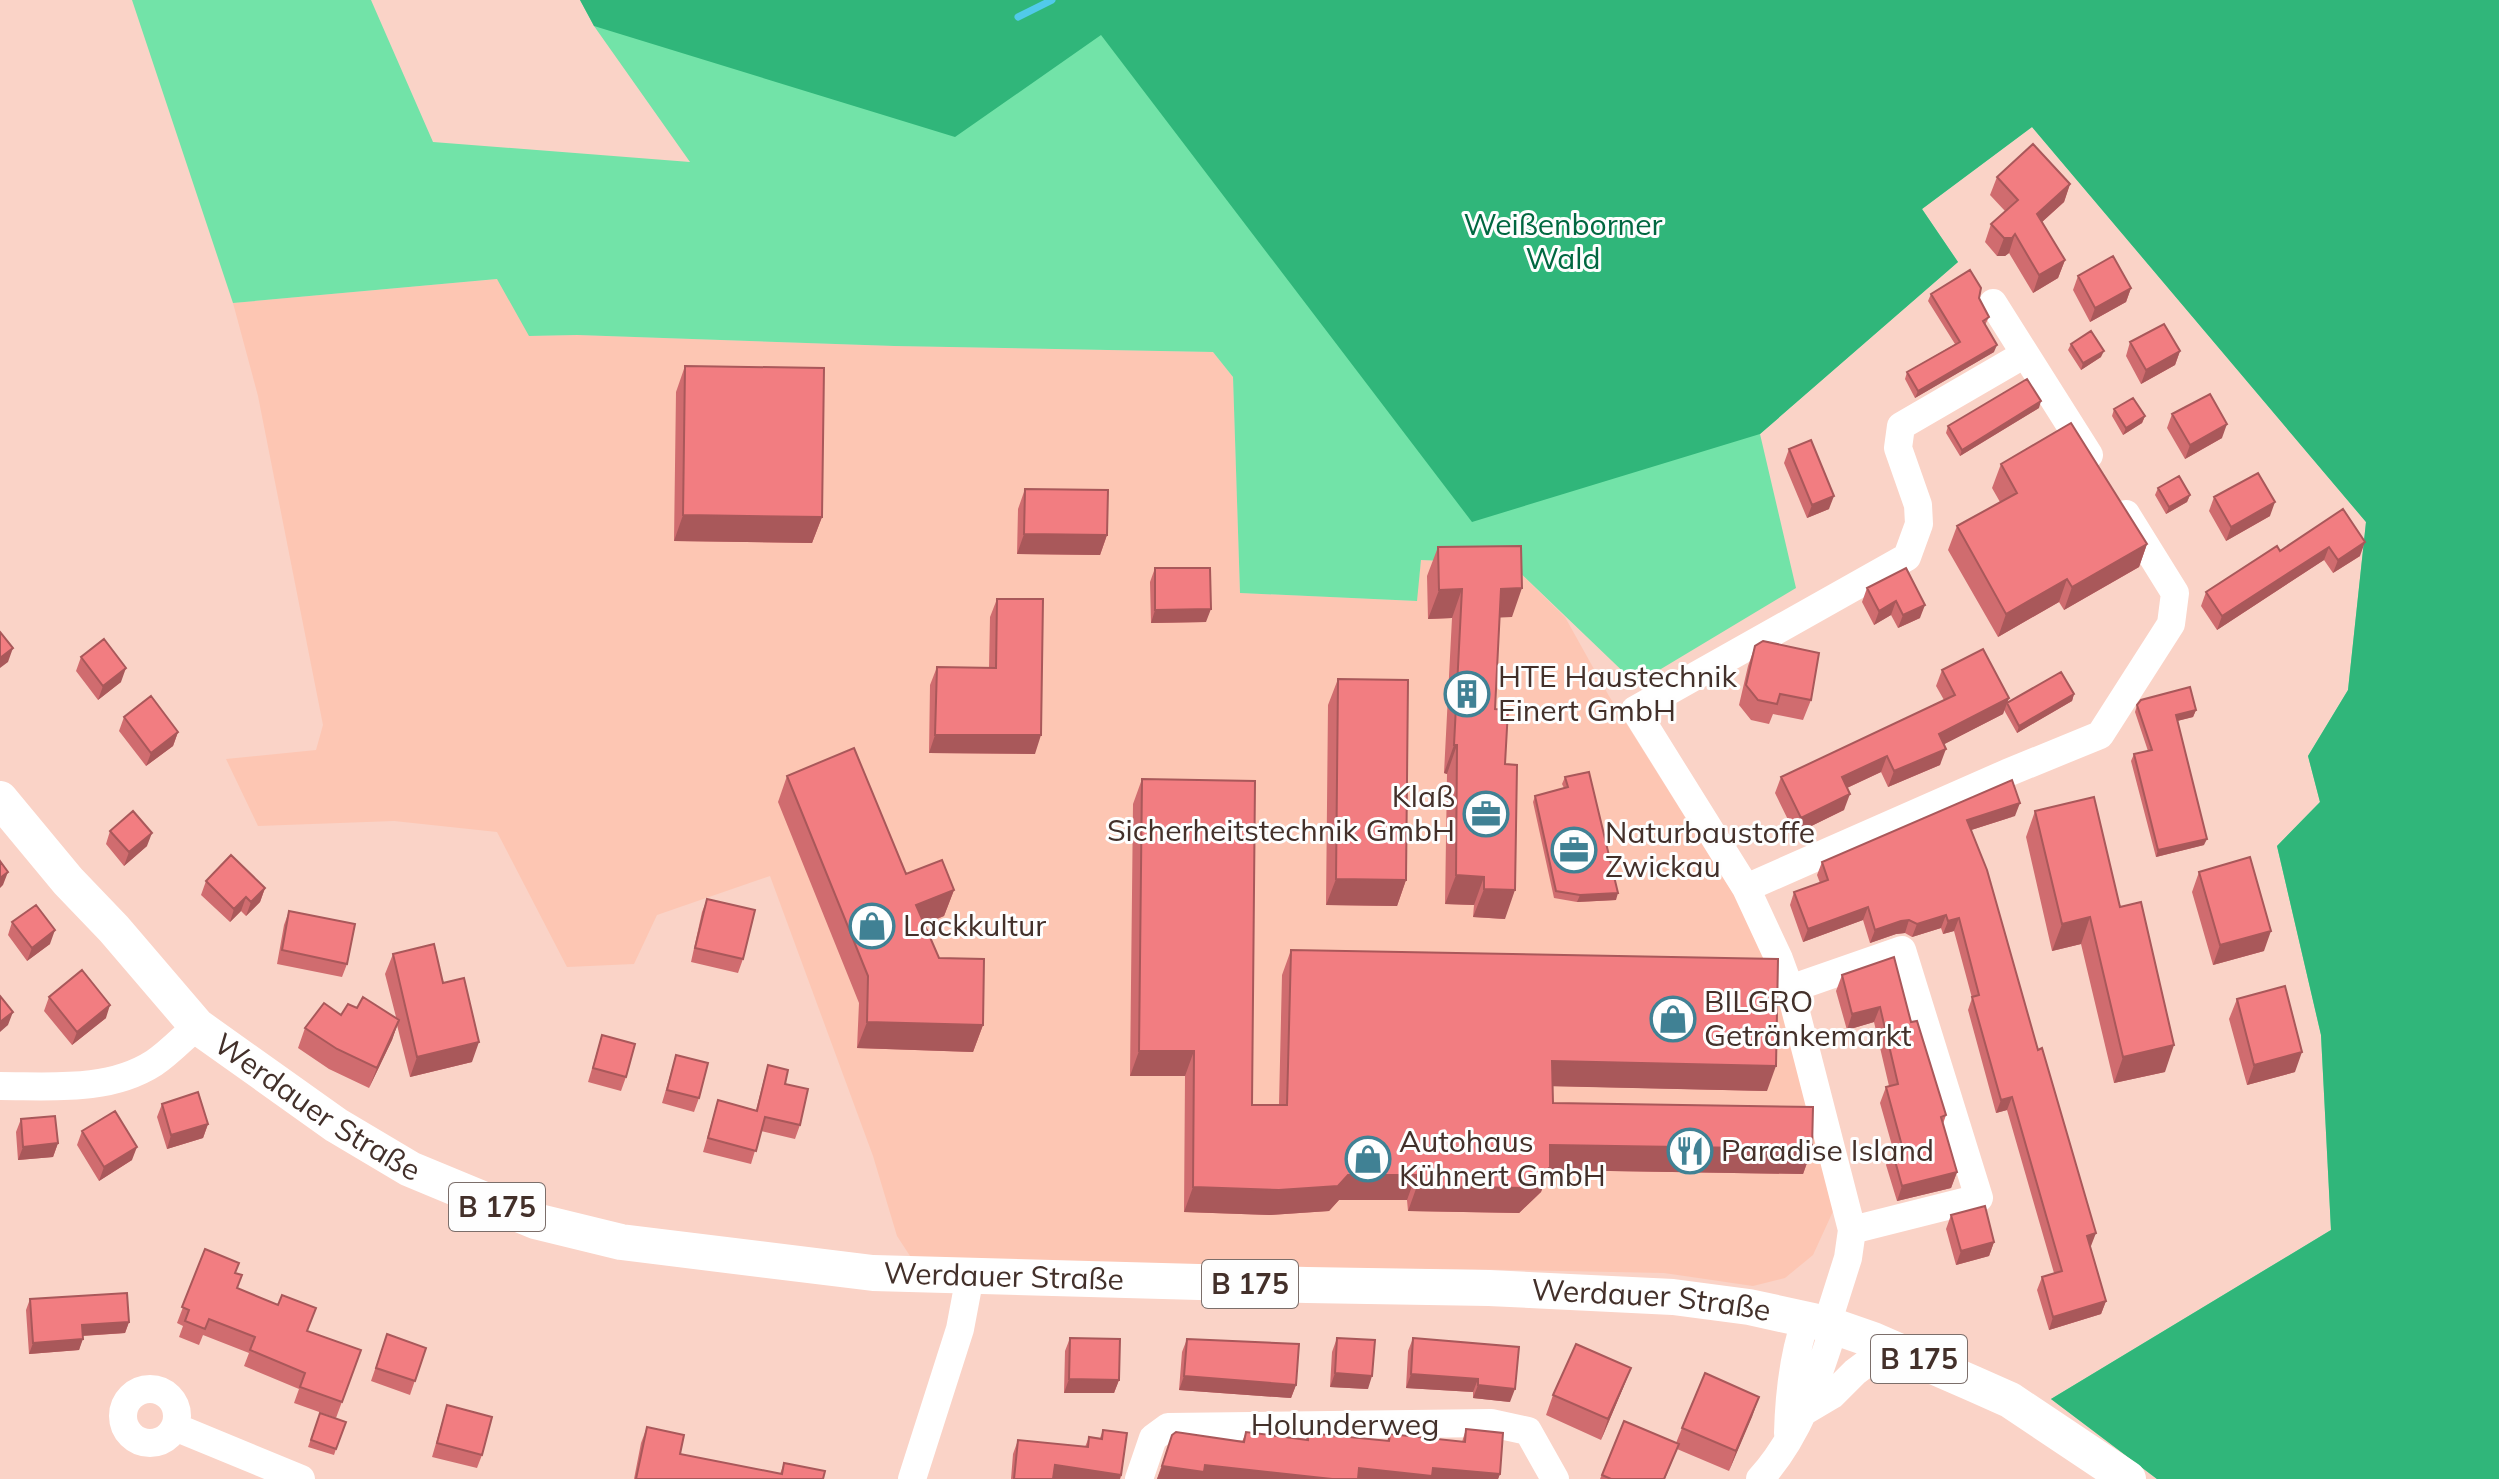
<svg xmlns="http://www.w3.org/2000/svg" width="2499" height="1479" viewBox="0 0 2499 1479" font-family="Mulish,sans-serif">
	<rect width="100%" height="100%" fill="#fad3c7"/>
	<!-- built -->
	<path fill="#fdc6b3" d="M498 279 530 336 577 335 894 346 1213 352 1233 377 1240 593 1416 601 1421 560 1511 564 1565 617 1609 696 1749 919 1779 997 1835 1207 1813 1255 1785 1278 1753 1286 1664 1273 1459 1269 1093 1267 912 1259 897 1236 873 1156 770 876 657 915 634 964 567 967 497 832 394 821 258 826 226 759 316 750 323 725 258 396 233 303Z"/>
	<!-- green -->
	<path fill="#72e3a8" d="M132 0H371L433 142 690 162 594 26 580 0H2499V1479H2157L2051 1399 2331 1230 2321 1035 2277 846 2320 802 2308 756 2348 690 2366 522 2032 127 1922 209 1958 262 1760 434 1796 588 1636 684 1511 564 1421 560 1417 601 1240 593 1233 377 1213 352 894 346 577 335 529 336 497 279 233 303Z"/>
	<!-- forest -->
	<path fill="#30b67a" d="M580 0H2499V1479H2157L2051 1399 2331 1230 2321 1035 2277 846 2320 802 2308 756 2348 690 2366 522 2032 127 1922 209 1958 262 1760 434 1472 522 1101 35 955 137 594 26Z"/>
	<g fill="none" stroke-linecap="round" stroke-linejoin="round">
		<!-- stream -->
		<path stroke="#51caea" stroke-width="7" d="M1018 17 1052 0"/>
		<!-- minor -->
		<path stroke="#fff" stroke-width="28" d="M1993 303 2089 455
			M1746 888 2007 773 2100 735 2171 624 2175 593 2126 514
			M1790 989 1902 950 1979 1198 1852 1230
			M0 1086C52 1086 109 1092 154 1063 169 1053 183 1038 197 1026
			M1827 1324 1848 1258 1852 1230 1790 989 1779 959 1746 888 1635 710 1907 557 1919 524 1918 505 1898 448 1901 426 2025 354
			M123 1416a27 27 0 1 1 54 0a27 27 0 1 1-54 0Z
			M1805 1411 1832 1395 1855 1372 1867 1363 1908 1354
			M175 1427 301 1479
			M1788 1433C1789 1394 1793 1356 1806 1319
			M912 1479 960 1329 970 1276
			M1139 1479 1153 1438 1168 1427 1491 1423 1528 1431 1555 1479
			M1760 1479C1799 1436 1817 1381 1834 1327"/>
		<!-- major -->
		<path stroke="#fff" stroke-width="36" id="s1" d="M0 799 68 881 114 929 197 1026 336 1125 410 1169 535 1221 621 1242 873 1273 1307 1285 1489 1288 1673 1297 1749 1307 1827 1324 1873 1340 1974 1384 2010 1400 2128 1479"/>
	</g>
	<!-- wall -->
	<path fill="#d06c6f" d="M1997 177 2070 184 2064 202 2042 222 2065 260 2058 278 2033 293 2009 253 2005 256H1997L1985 242 1991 224 2005 211 1990 195Z
		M2078 276 2131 288 2126 302 2090 322 2073 290Z
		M1931 294 1979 298 1989 317 1985 325 1994 352 1915 398 1905 379 1907 372 1955 344 1928 301Z
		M2130 342 2180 351 2175 365 2141 384 2126 356Z
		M2071 344 2101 357 2081 370 2068 350Z
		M685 366 822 517 812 543 674 541 676 392Z
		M2039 408 1960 456 1946 433 1948 426Z
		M2114 409 2145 416 2142 423 2123 435 2112 416Z
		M2172 414 2222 438 2185 459 2167 428Z
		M1789 449 1829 509 1807 518 1784 463Z
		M2001 464 2147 544 2139 567 2064 610 2059 602 1998 637 1948 550 1957 526 2000 502 1992 488Z
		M2158 488 2190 495 2187 502 2166 514 2155 495Z
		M1025 489 1107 535 1100 555 1017 554 1018 509Z
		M2214 497 2270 516 2226 541 2209 511Z
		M2343 509 2360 556 2333 573 2324 560 2217 630 2201 606 2206 592 2280 551Z
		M1438 547 1512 617H1499L1495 709 1505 764V919L1473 917 1474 905 1445 904 1447 774 1444 773 1452 618 1428 619 1427 576Z
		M1155 568 1206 622 1151 623 1150 582Z
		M1906 568 1920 618 1898 628 1891 615 1874 625 1862 602 1867 588Z
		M997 599 1035 754 929 753 930 685 937 667 989 668 990 617Z
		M1755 646 1811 700 1803 720 1773 714 1769 724 1751 720 1739 705 1748 666Z
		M81 657 121 682 98 700 76 671Z
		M1942 670 2009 698 2007 703 2074 694 2072 701 2017 733 2004 710 2003 714 1944 744 1940 765 1888 787 1881 772 1847 788 1844 810 1795 834 1775 793 1781 777 1944 700 1936 686Z
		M1338 679 1406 880 1397 906 1326 905 1328 705Z
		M2137 705 2196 710 2193 717 2177 721 2204 845 2156 857 2131 761 2134 754 2148 751 2135 712Z
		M124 717 178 732 173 746 146 766 119 731Z
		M787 776 906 874 954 890 944 916 925 924 939 958 983 1025 973 1052 857 1048 859 1003 778 802Z
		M1565 777 1616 900 1577 902 1554 898 1533 802 1535 796 1564 788 1562 784Z
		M1142 779 1252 1105H1279L1282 975 1291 950 1767 1091 1553 1086V1103L1812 1149 1803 1174 1549 1170 1541 1192 1519 1213 1408 1211 1407 1200H1339L1329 1211 1270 1215 1184 1212 1185 1076H1130L1133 804Z
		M2035 811 2120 907 2165 1072 2114 1083 2081 944 2052 951 2026 837Z
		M2015 816 1971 830 2091 1246H2090L2106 1301 2101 1314 2049 1330 2037 1290 2042 1277 2054 1273 2007 1110 1996 1113 1968 1010 1972 998 1954 931 1943 934 1941 928 1912 937 1905 933 1896 934 1870 943 1863 920 1803 942 1790 905 1794 892 1820 883 1817 875 1822 862Z
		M110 831 147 846 124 866 106 844Z
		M2199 872 2264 951 2213 965 2192 892Z
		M206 881 265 888 260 902 246 916 241 911 230 922 201 895Z
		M707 899 743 959 738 973 691 962 702 912Z
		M289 911 347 964 342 977 277 964 284 925Z
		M12 922 50 944 27 961 8 935Z
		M393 954 443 983 472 1062 410 1077 397 1025 392 1040 369 1088 329 1069 298 1048 305 1028 357 1008 396 1017 385 974Z
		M1842 975 1911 1022 1946 1115 1943 1124 1957 1172 1951 1188 1897 1201 1886 1165 1892 1150 1893 1149 1880 1103 1886 1087 1889 1086 1874 1022 1847 1030 1836 991Z
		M49 997 106 1018 72 1045 44 1011Z
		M2237 999 2295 1072 2247 1085 2229 1019Z
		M602 1035 626 1077 621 1091 588 1082Z
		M676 1055 699 1098 694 1112 662 1103Z
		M768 1065 785 1084 800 1125 795 1139 761 1131 751 1164 703 1152 718 1100 756 1110 764 1079Z
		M162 1104 208 1124 203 1138 167 1149 157 1117Z
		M21 1119 58 1143 53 1157 18 1160 16 1132Z
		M82 1131 132 1160 99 1181 77 1145Z
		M1951 1215 1994 1242 1989 1256 1956 1265 1946 1229Z
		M205 1249 236 1273 237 1288 307 1331 361 1350 336 1418 294 1403 299 1389 244 1366 249 1353 203 1335 199 1345 179 1337 183 1326 177 1323Z
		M30 1299 129 1322 125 1333 83 1336 79 1350 29 1354 26 1310Z
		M387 1334 426 1348 410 1395 371 1381Z
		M1070 1338 1119 1380 1114 1393H1064L1065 1351Z
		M1337 1338 1368 1389 1330 1387 1332 1352Z
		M1413 1338 1510 1402 1473 1398V1392L1406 1388 1408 1351Z
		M1187 1339 1296 1385 1291 1398 1179 1390 1182 1352Z
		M1631 1368 1623 1388 1601 1440 1546 1415 1553 1395Z
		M1759 1397 1729 1471 1677 1449 1665 1479H1600L1624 1421 1676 1443 1682 1428Z
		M447 1405 482 1455 477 1468 432 1457Z
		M320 1413 336 1449 334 1455 308 1447Z
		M647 1427 680 1454 780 1474 784 1463 823 1479H634L641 1443Z
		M1466 1429 1500 1474 1498 1479H1157L1172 1435 1242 1442 1246 1432 1306 1439 1308 1433 1387 1441 1390 1434 1462 1442Z
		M1103 1430 1121 1475 1120 1479H1011L1013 1454 1018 1440 1085 1447 1089 1437 1100 1438Z"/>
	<!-- shaded-wall -->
	<path fill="#a9585a" d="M2070 184 2064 202 2031 232 2037 214Z
		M2015 234 2009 253 2005 256H1997L2004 238Z
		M2065 260 2058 278 2033 293 2039 275Z
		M2131 288 2126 302 2090 322 2095 308Z
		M1997 345 1994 352 1915 398 1918 391Z
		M2104 351 2101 357 2081 370 2083 363Z
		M2180 351 2175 365 2141 384 2146 370Z
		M2041 401 2039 408 1960 456 1962 450Z
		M2145 416 2142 423 2123 435 2126 428Z
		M2227 424 2222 438 2185 459 2190 445Z
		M2190 495 2187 502 2166 514 2169 507Z
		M1834 496 1829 509 1807 518 1812 505Z
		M2275 502 2270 516 2226 541 2231 527Z
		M683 515 822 517 812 543 674 541Z
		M1024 534 1107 535 1100 555 1017 554Z
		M2365 542 2360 556 2333 573 2338 560Z
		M2147 544 2139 567 2064 610 2072 587Z
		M2329 547 2324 560 2217 630 2222 616Z
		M2067 579 2059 602 1998 637 2006 614Z
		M1522 588 1512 617 1490 618 1501 589Z
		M1462 589 1452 618 1428 619 1439 590Z
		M1896 601 1891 615 1874 625 1879 611Z
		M1925 605 1920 618 1898 628 1903 615Z
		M1211 609 1206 622 1151 623 1155 610Z
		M13 648 8 662 0 668V658Z
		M126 668 121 682 98 700 103 686Z
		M2074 694 2072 701 2017 733 2019 726Z
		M2009 698 2003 714 1933 750 1939 734Z
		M2196 710 2193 717 2173 722 2176 715Z
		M178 732 173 746 146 766 151 753Z
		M935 735H1041L1035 754 929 753Z
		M1454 745H1457L1447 774 1444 773Z
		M1946 749 1940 765 1888 787 1894 771Z
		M1887 756 1881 772 1836 793 1842 777Z
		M1850 794 1844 810 1795 834 1801 818Z
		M2020 803 2015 816 1962 833 1967 820Z
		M152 833 147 846 124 866 129 852Z
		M2207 839 2204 845 2156 857 2158 850Z
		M8 872 3 885 0 888V878Z
		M1456 875 1484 877 1474 905 1445 904Z
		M1336 879 1406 880 1397 906 1326 905Z
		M265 888 260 902 246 916 251 902Z
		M1484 889 1515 890 1505 919 1473 917Z
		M954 890 944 916 907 931 916 905Z
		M1618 893 1616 900 1577 902 1580 895Z
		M246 897 241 911 230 922 234 909Z
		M1868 907 1863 920 1803 942 1808 929Z
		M1946 915 1941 928 1912 937 1917 924Z
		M2090 917 2081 944 2052 951 2062 924Z
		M1959 918 1954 931 1943 934 1948 921Z
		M1909 920 1905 933 1896 934 1870 943 1875 930 1901 921Z
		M55 930 50 944 27 961 32 948Z
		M2271 931 2264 951 2213 965 2220 945Z
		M110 1005 106 1018 72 1045 77 1032Z
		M1880 1007 1874 1022 1847 1030 1852 1014Z
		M13 1012 8 1025 0 1032V1022Z
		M399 1020 392 1040 369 1088 377 1068Z
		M867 1022 983 1025 973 1052 857 1048Z
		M479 1042 472 1062 410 1077 417 1057Z
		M2174 1045 2165 1072 2114 1083 2123 1057Z
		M1139 1051H1194L1185 1076H1130Z
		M2302 1052 2295 1072 2247 1085 2254 1065Z
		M1552 1061 1776 1066 1767 1091 1543 1086Z
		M2012 1097 2007 1110 1996 1113 2001 1100Z
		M208 1124 203 1138 167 1149 171 1135Z
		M58 1143 53 1157 18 1160 23 1147Z
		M1550 1145 1812 1149 1803 1174 1549 1170 1541 1192 1519 1213 1408 1211 1417 1186Z
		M137 1147 132 1160 99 1181 104 1167Z
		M1957 1172 1951 1188 1897 1201 1902 1186Z
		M1348 1175H1416L1407 1200H1339L1329 1211 1270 1215 1184 1212 1193 1187Z
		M2096 1233 2091 1246 2082 1249 2087 1236Z
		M1994 1242 1989 1256 1956 1265 1961 1251Z
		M2106 1301 2101 1314 2049 1330 2053 1317Z
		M129 1322 125 1333 78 1336 82 1325Z
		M83 1339 79 1350 29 1354 33 1343Z
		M1631 1368 1623 1388 1601 1440 1608 1419Z
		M1335 1373 1372 1376 1368 1389 1330 1387Z
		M1411 1374 1478 1379 1473 1392 1406 1388Z
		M1184 1376 1296 1385 1291 1398 1179 1390Z
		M1069 1379 1119 1380 1114 1393H1064Z
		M1478 1385 1515 1389 1510 1402 1473 1398Z
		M1759 1397 1752 1417 1729 1471 1736 1451Z
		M1055 1465 1121 1475 1120 1479H1053Z
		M1205 1465 1332 1479H1157L1162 1466Z
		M1359 1468H1433L1500 1474 1498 1479H1356Z"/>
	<!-- building -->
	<path fill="#f27d81" stroke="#a9585a" stroke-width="2" d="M2033 144 2070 184 2037 214 2065 260 2039 275 2015 234 2012 238H2004L1991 224 2018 200 1997 177Z
		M2113 256 2131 288 2095 308 2078 276Z
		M1970 270 1981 288 1979 298 1989 317 1983 321 1997 345 1918 391 1907 372 1960 342 1931 294Z
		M2164 324 2180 351 2146 370 2130 342Z
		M2091 331 2104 351 2083 363 2071 344Z
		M685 366 824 368 822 517 683 515Z
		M2027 379 2041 401 1962 450 1948 426Z
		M2210 394 2227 424 2190 445 2172 414Z
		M2133 398 2145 416 2126 428 2114 409Z
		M2071 423 2147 544 2072 587 2067 579 2006 614 1957 526 2017 493 2001 464Z
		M1811 440 1834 496 1812 505 1789 449Z
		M2258 473 2275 502 2231 527 2214 497Z
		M2179 476 2190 495 2169 507 2158 488Z
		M1025 489 1108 490 1107 535 1024 534Z
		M2343 509 2365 542 2338 560 2329 547 2222 616 2206 592 2277 546 2280 551Z
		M1521 546 1522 588 1501 589 1495 709 1508 710 1505 764 1517 765 1515 890 1484 889V877L1456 875 1457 745H1454L1462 589 1439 590 1438 547Z
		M1155 568H1210L1211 609 1155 610Z
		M1906 568 1925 605 1903 615 1896 601 1879 611 1867 588Z
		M997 599H1043L1041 735H935L937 667 996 668Z
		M0 632 13 648 0 658Z
		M104 639 126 668 103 686 81 657Z
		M1763 641 1819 653 1811 700 1780 694 1777 704 1758 700 1746 685 1755 646Z
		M1983 649 2009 698 1939 734 1946 749 1894 771 1887 756 1842 777 1850 794 1801 818 1781 777 1955 695 1942 670Z
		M2061 672 2074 694 2019 726 2007 703Z
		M1338 679 1408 680 1406 880 1336 879Z
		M2190 687 2196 710 2176 715 2207 839 2158 850 2134 754 2152 750 2137 705 2141 700Z
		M151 696 178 732 151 753 124 717Z
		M854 748 906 874 942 860 954 890 916 905 939 958 984 959 983 1025 867 1022 868 976 787 776Z
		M1589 772 1618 893 1580 895 1556 891 1535 796 1568 787 1565 777Z
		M1142 779 1255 781 1252 1105H1287L1291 950 1778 959 1776 1066 1552 1061 1553 1103 1813 1107 1812 1149 1550 1145V1167L1529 1188 1417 1186 1416 1175H1348L1338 1186 1279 1190 1193 1187 1194 1051H1139Z
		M2012 780 2020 803 1967 820 1987 870 2038 1050 2042 1048 2096 1233 2087 1236 2106 1301 2053 1317 2042 1277 2062 1271 2012 1097 2001 1100 1972 997 1979 995 1959 918 1948 921 1946 915 1917 924 1909 920 1901 921 1875 930 1868 907 1808 929 1794 892 1828 880 1822 862Z
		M2094 797 2120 907 2141 902 2174 1045 2123 1057 2090 917 2062 924 2035 811Z
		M133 811 152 833 129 852 110 831Z
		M231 855 265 888 251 902 246 897 234 909 206 881Z
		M2250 857 2271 931 2220 945 2199 872Z
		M0 861 8 872 0 878Z
		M707 899 755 910 743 959 695 948Z
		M36 905 55 930 32 948 12 922Z
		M289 911 355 924 347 964 282 950Z
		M434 944 443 983 464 978 479 1042 417 1057 393 954Z
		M1894 957 1911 1022 1917 1021 1946 1115 1941 1117 1957 1172 1902 1186 1892 1150 1902 1146 1886 1087 1898 1084 1880 1007 1852 1014 1842 975Z
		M82 970 110 1005 77 1032 49 997Z
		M2285 986 2302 1052 2254 1065 2237 999Z
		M0 996 13 1012 0 1022Z
		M363 997 399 1020 377 1068 337 1049 305 1028 324 1003 341 1015 348 1004 357 1008Z
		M602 1035 635 1044 626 1077 593 1068Z
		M676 1055 708 1063 699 1098 667 1090Z
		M768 1065 788 1070 785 1084 808 1089 800 1125 765 1117 756 1151 708 1138 718 1100 757 1111Z
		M198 1092 208 1124 171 1135 162 1104Z
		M115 1111 137 1147 104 1167 82 1131Z
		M55 1116 58 1143 23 1147 21 1119Z
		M1985 1206 1994 1242 1961 1251 1951 1215Z
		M205 1249 239 1263 235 1273 242 1275 237 1288 278 1305 282 1295 316 1308 307 1331 361 1350 342 1402 300 1387 305 1373 250 1350 255 1337 209 1319 205 1329 185 1321 189 1310 182 1307Z
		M127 1293 129 1322 82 1325 83 1339 33 1343 30 1299Z
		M387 1334 426 1348 415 1381 376 1368Z
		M1070 1338 1120 1339 1119 1380 1069 1379Z
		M1337 1338 1375 1340 1372 1376 1335 1373Z
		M1413 1338 1519 1347 1515 1389 1478 1385V1379L1411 1374Z
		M1187 1339 1299 1344 1296 1385 1184 1376Z
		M1576 1344 1631 1368 1608 1419 1553 1395Z
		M1705 1373 1759 1397 1736 1451 1682 1428Z
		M447 1405 492 1417 482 1455 437 1443Z
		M320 1413 346 1422 336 1449 311 1440Z
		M1624 1421 1679 1444 1664 1479H1611L1602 1475Z
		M647 1427 684 1435 680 1454 782 1474 784 1463 825 1471 823 1479H636Z
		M1466 1429 1503 1433 1500 1474 1433 1468 1432 1476 1359 1468 1358 1479H1332L1205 1465 1204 1472 1162 1466 1172 1435 1176 1432 1244 1442 1246 1432 1308 1440V1433L1389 1441 1390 1434 1465 1442Z
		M1103 1430 1127 1433 1121 1475 1055 1465 1053 1479H1014L1018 1440 1088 1447 1089 1437 1102 1439Z"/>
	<!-- icons -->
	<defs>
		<g id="building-ring" transform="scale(2.3)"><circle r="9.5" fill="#fefefe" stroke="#408194" stroke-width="1.5"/><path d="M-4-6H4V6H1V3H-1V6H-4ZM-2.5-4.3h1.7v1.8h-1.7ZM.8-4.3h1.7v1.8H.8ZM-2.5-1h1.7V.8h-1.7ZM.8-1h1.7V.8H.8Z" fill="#408194"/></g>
		<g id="office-ring" transform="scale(2.3)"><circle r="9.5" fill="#fefefe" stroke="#408194" stroke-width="1.5"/><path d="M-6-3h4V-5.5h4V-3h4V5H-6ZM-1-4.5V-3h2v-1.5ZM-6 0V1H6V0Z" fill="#408194"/></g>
		<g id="shop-ring" transform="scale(2.3)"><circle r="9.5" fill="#fefefe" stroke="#408194" stroke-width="1.5"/><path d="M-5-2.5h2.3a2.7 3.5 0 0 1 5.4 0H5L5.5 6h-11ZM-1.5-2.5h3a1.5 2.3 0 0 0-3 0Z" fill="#408194"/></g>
		<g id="restaurant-ring" transform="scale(2.3)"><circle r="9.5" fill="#fefefe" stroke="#408194" stroke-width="1.5"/><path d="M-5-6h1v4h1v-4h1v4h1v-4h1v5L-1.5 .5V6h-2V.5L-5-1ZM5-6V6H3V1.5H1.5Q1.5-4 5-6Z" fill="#408194"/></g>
	</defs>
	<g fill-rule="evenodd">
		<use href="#building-ring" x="1467" y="694"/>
		<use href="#office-ring" x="1486" y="814"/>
		<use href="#office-ring" x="1574" y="850"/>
		<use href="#shop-ring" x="872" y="926"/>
		<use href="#shop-ring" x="1673" y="1019"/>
		<use href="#restaurant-ring" x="1690" y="1151"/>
		<use href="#shop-ring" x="1368" y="1159"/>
	</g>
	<g text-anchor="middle" stroke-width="6" stroke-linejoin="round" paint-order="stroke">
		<!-- shield labels -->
		<g fill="#fefefe" stroke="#7b6e6a" stroke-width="2">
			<rect x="449" y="1183" width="96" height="48" rx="6"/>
			<rect x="1202" y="1260" width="96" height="48" rx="6"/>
			<rect x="1871" y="1335" width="96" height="48" rx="6"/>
		</g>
		<g font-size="28" font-weight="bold" fill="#43302a">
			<text x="497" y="1217">B 175</text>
			<text x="1250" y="1294">B 175</text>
			<text x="1919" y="1369">B 175</text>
		</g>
		<!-- park labels -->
		<g font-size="30" fill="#006740" stroke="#fefefe">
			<text x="1563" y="235">Weißenborner<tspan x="1563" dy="34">Wald</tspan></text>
		</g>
		<!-- poi labels -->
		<g font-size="30" fill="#43302a" stroke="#fefefe" text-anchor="start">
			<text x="1498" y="687">HTE Haustechnik<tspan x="1498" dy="34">Einert GmbH</tspan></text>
			<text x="1455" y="807" text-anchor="end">Klaß<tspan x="1455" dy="34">Sicherheitstechnik GmbH</tspan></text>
			<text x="1605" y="843">Naturbaustoffe<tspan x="1605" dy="34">Zwickau</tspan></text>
			<text x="903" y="936">Lackkultur</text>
			<text x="1704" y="1012">BILGRO<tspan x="1704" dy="34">Getränkemarkt</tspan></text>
			<text x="1399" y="1152">Autohaus<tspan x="1399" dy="34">Kühnert GmbH</tspan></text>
			<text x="1721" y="1161">Paradise Island</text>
		</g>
		<!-- street labels -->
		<g font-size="30" fill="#43302a" stroke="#fefefe">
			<text dy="10" stroke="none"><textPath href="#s1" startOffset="446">Werdauer Straße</textPath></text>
			<text dy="10" stroke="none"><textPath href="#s1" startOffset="1166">Werdauer Straße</textPath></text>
			<text dy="10" stroke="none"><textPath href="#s1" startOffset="1814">Werdauer Straße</textPath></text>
			<text x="1345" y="1435">Holunderweg</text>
		</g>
	</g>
</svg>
